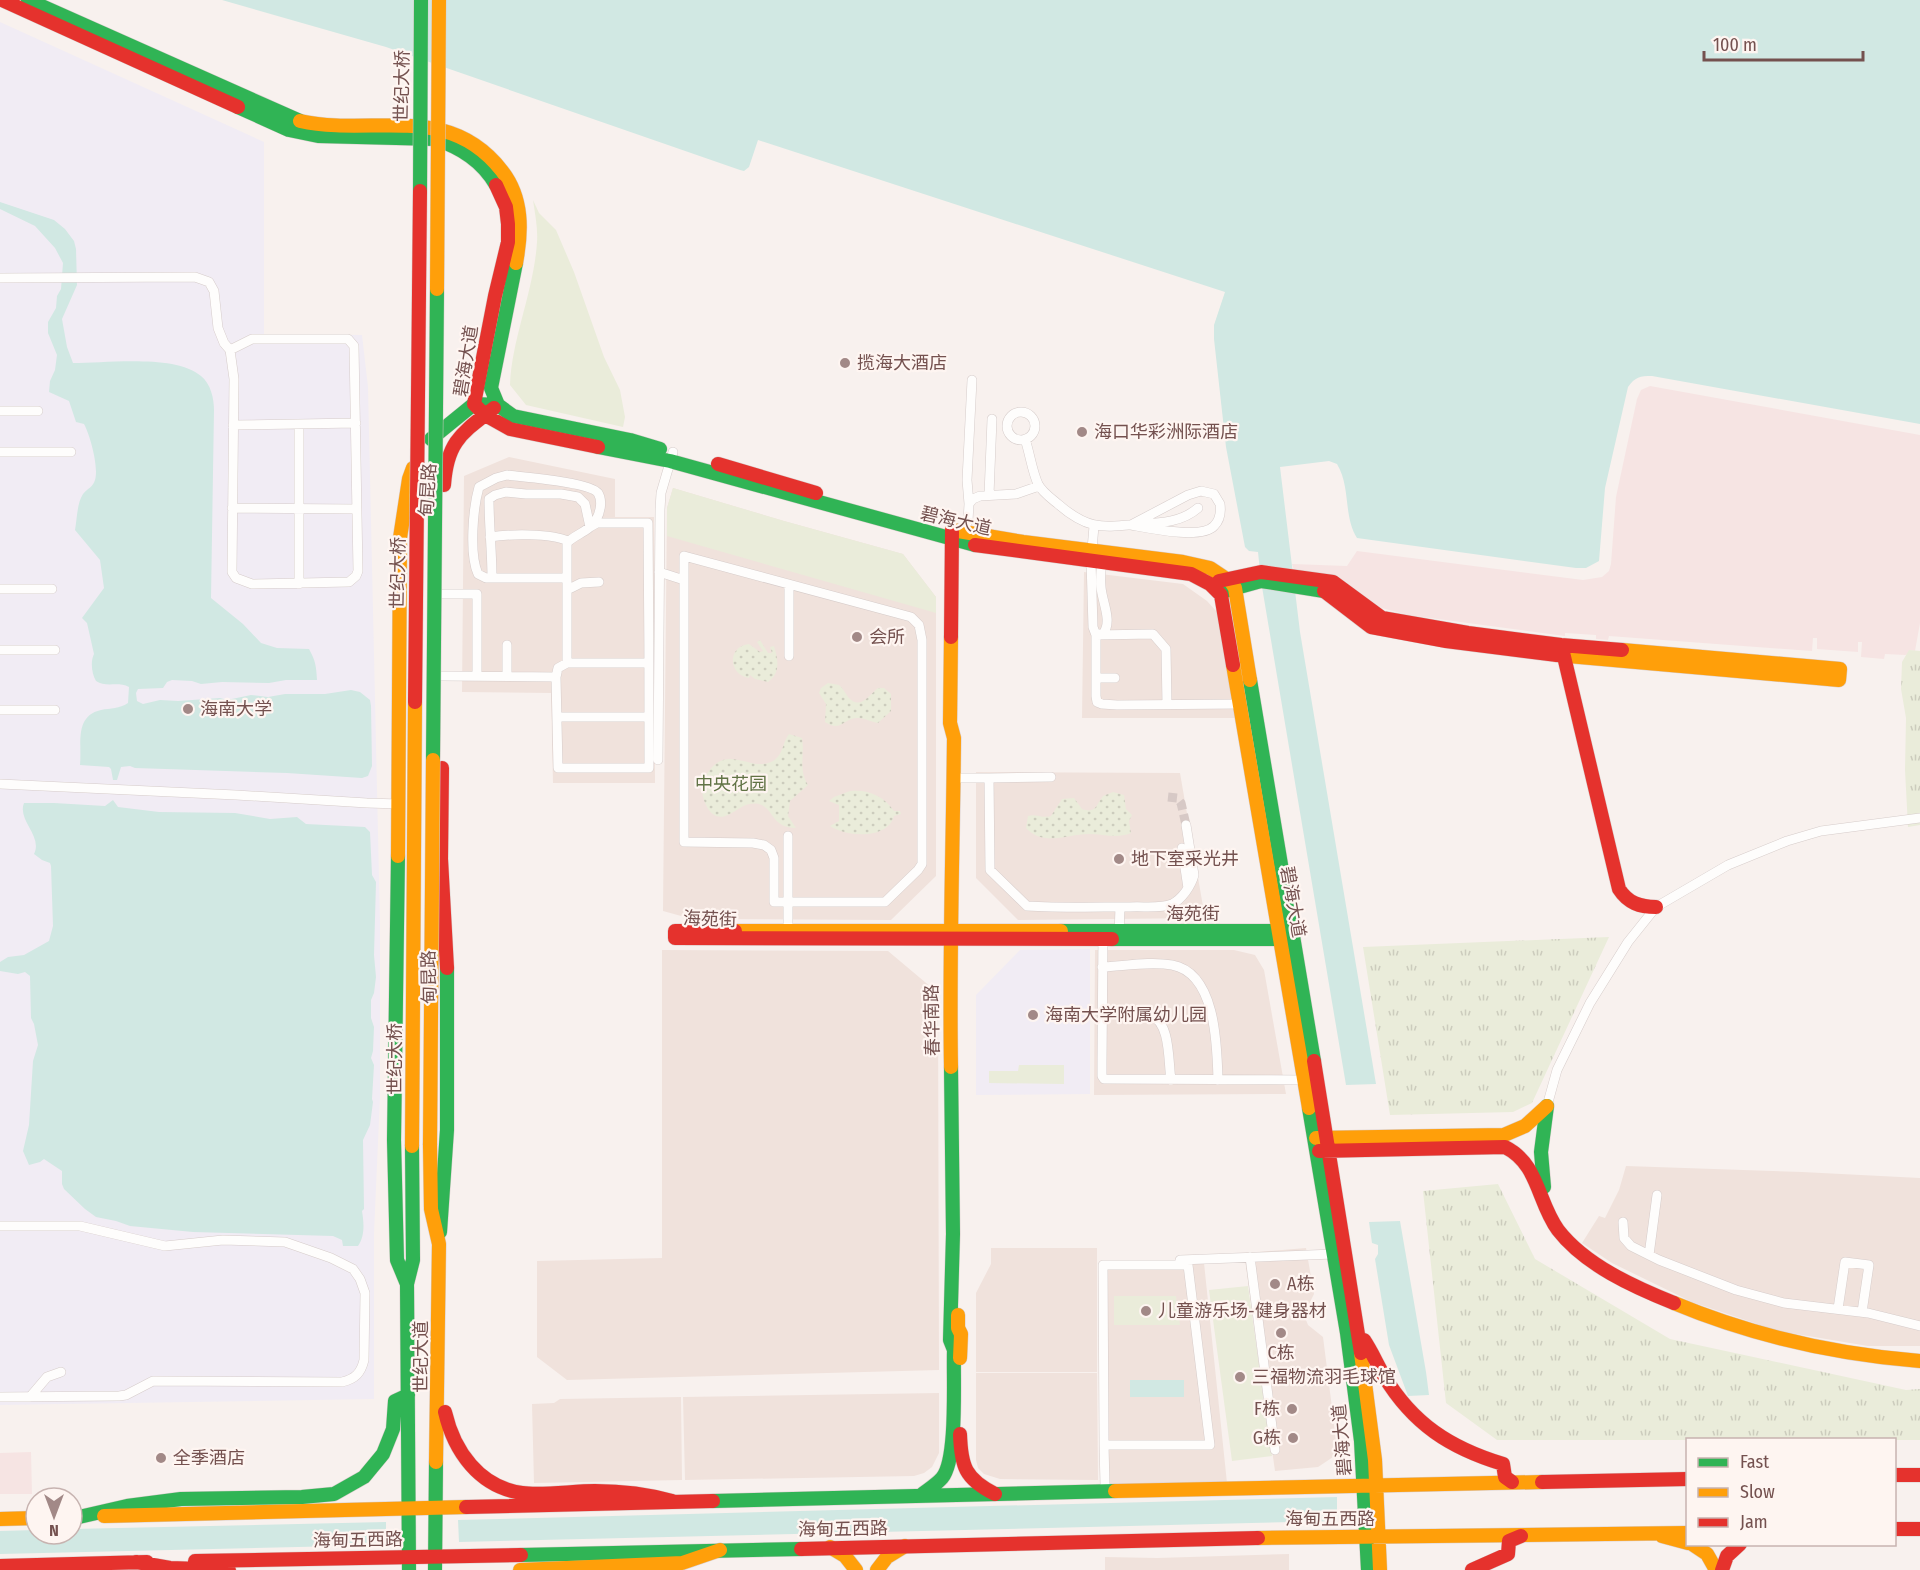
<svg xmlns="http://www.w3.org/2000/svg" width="1920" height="1570" viewBox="0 0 1920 1570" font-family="'Fira Sans Condensed','Noto Sans SC',sans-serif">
	<defs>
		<pattern id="park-tufts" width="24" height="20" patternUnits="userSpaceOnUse" patternTransform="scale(1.5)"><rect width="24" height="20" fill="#eaecda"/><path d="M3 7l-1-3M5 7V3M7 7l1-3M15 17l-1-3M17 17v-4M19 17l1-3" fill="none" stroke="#ccccbd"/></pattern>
		<pattern id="garden-dots" width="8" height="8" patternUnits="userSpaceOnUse" patternTransform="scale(1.5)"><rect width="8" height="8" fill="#eaecda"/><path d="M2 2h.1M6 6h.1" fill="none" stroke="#ccccbd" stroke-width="1.8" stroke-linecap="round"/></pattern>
	</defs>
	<rect width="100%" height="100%" fill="#f8f1ee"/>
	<!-- residential -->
	<path fill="#f0e2dc" d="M509 457 615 479V517H654L655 783H553L551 693 462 692 464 476Z
		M673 488 784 521 903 554 936 597V876L891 920 692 919 663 911 667 508Z
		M1084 572 1183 584 1207 601 1217 612 1237 718H1082Z
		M976 772 1180 773 1205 918 1018 920 976 878Z
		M662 950 888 951 938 993 939 1370 567 1380 537 1357V1261L662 1258Z
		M1095 950H1234L1255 955 1264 970 1286 1094 1094 1095Z
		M1626 1166 1802 1172 1920 1178V1346H1868L1778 1331 1692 1302 1612 1263 1582 1243 1599 1216 1605 1218 1619 1190Z
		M991 1248H1097V1372H976V1293L991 1264Z
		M1306 1248 1314 1294 1305 1312 1306 1320 1308 1325 1323 1337 1337 1447 1333 1457 1318 1467 1275 1471 1244 1253Z
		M1204 1263 1227 1483 1102 1486V1264Z
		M976 1373H1097L1098 1480 1000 1479 984 1474 978 1468 976 1460Z
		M939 1393V1453L932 1467 924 1473 914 1476 685 1480 683 1397Z
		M681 1397 682 1480 534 1483 532 1404 554 1403 560 1399Z
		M1289 1554V1570H1105V1557L1157 1558Z"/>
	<!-- commercial -->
	<path fill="#f6e4e3" d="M1650 386 1920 435V623L1915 651 1909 650V654L1905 655 1885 654 1884 659 1861 657 1862 642H1858V652L1817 649V638H1813L1812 651 1609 636 1608 640 1596 639V635L1565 633V636L1408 615 1299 586 1292 564 1347 566 1357 551 1583 580 1602 577 1609 571 1611 564 1616 497 1637 399 1641 390Z
		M31 1452 32 1494H0V1453Z"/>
	<!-- education -->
	<path fill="#f1ecf4" d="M0 22 264 142V334L362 335 368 387 380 923V1097L374 1233V1399L0 1405Z
		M1090 949V1094L976 1095V995L1020 950Z"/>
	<!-- grass -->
	<path fill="#eaecda" d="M533 200 539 213 556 230 574 272 604 357 620 390 625 417 623 427 526 405 510 385C512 337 534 291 537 242 538 228 535 214 533 200Z
		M673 488 784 521 903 554 936 597V613L667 536V508Z
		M1019 1065H1064V1084L989 1083V1071H1018Z
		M1248 1286 1272 1456 1232 1461 1209 1290Z
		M1114 1296H1176L1180 1325H1114Z"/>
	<!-- park -->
	<path fill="url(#park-tufts)" d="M1909 650 1920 651V825L1908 827 1905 770 1906 718 1901 689 1902 662Z
		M1609 937 1532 1103 1513 1112 1390 1115 1363 947Z
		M1498 1184 1535 1259 1670 1339 1906 1390 1920 1389V1440H1497L1446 1403 1423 1191Z"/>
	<!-- garden -->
	<path fill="url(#garden-dots)" d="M760 640 768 653H772L770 647 774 646C778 659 781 673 768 682L755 679 750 675 749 678C728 675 727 646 749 644L760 652 763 651 757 642Z
		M828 683 839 685C843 688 845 693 848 697 860 711 869 695 878 688H884L891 694V711L878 723C871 722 865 718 858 718 843 718 841 733 825 722L826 704 819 693 821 688Z
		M789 734 802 738C805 755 798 769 808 785L790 801 788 816 796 828C770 827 775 809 759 804 740 800 731 821 716 816 709 813 705 804 703 797 701 788 703 778 709 771 729 744 751 773 773 761 784 754 782 743 789 734Z
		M850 791C868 789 884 796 894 811H900L901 814 894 816C888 840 846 837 830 826L839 821V805L829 801 834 797Z
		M1113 792 1124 795 1126 809 1132 815 1129 821 1131 833C1116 839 1105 834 1089 834 1067 834 1044 847 1026 828L1028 816C1036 813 1042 819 1051 816L1062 799 1074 798 1082 809C1096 814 1096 805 1103 796Z"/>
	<!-- water -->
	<path fill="#d1e8e3" d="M222 0H1920V424L1652 376C1640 376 1635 377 1628 387L1605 488 1599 561 1586 568H1576L1357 538C1343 516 1351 487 1337 464L1329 461 1280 467 1300 632 1376 1084 1346 1085 1261 581 1258 552 1249 551 1245 547 1226 447 1214 339V325L1225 292 758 140 749 167 744 171 740 170 386 47Z
		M0 202 54 220 65 229 74 241 76 249 77 285 62 319 67 347 73 363C106 363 176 354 201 376 211 384 214 399 214 410L211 598 243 624 261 643 277 648 309 649C316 662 316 666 317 680H286L269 683 222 682 201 684 192 681 172 680 167 682 163 688 138 689 136 693 137 701 143 704 160 700 178 701 220 698 227 700 251 695 268 697 285 694H325L351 690 360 692 370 700 371 706 372 766 368 776 362 778 287 773 135 768 130 766 121 767 117 780H113L111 769 109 767 80 765C82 744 74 716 101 710 111 708 119 709 128 703L129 687C118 681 106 688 96 681 92 674 90 662 94 654L87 623 82 618 104 588 100 560 75 530C77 519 77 503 83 494 88 488 93 487 95 480 99 467 90 435 84 424L76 422 69 401 49 392 50 381 55 370 57 355 48 333V322L56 308 57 296 61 289 63 263 55 248 35 226 0 209Z
		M113 800 118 807 159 812 235 813 270 819 297 817 306 824 365 827 370 832 372 875 376 882 374 955 376 977 374 993 371 1000V1018L374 1027 373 1051 371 1058 374 1065 372 1099 373 1102 370 1125 363 1140 364 1209 362 1211C364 1223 365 1236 358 1246H343L342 1240 333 1236 193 1232 130 1226 116 1221 96 1217 85 1209 64 1189 62 1184V1171L44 1159 40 1162 29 1165 23 1151 29 1125 33 1061 38 1045 34 1024 31 1018 30 976 25 972 18 974 0 971V962L8 957 24 955 49 941 53 926 51 866 50 863 42 860 34 854C43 836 17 820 24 803H54L105 806Z
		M1400 1221 1426 1372 1429 1395 1408 1396 1389 1345 1375 1259 1378 1254V1245L1372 1243 1369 1222Z
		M1130 1380H1184V1397H1130Z
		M1337 1497V1521L459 1542 458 1520Z
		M386 1522V1545L0 1554V1531L36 1530V1534H72V1529Z"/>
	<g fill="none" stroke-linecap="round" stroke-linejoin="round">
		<!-- street-tunnel -->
		<path stroke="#d7c9c6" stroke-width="9" stroke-dasharray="9 4.5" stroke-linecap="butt" d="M1168 797 1177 798 1181 803 1186 825"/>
		<!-- street casing -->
		<g stroke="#d6ccca" stroke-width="10">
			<path id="street" d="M0 278 195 277 209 282 214 291 218 328 224 343 230 350 234 379 232 572 236 578 252 584 349 582 356 576 358 571 354 346 348 339H252L230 350
				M0 411H38
				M1007 426a14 14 0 1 1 28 0a14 14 0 1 1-28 0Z
				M233 425 356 423
				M299 425V584
				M1025 439C1030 454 1032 471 1038 484 1042 492 1052 499 1058 504 1089 531 1103 527 1141 524 1161 523 1182 522 1198 508
				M0 452H71
				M1201 491 1214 494 1220 504C1221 511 1220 520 1214 526 1201 540 1148 528 1131 525L1188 495Z
				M989 495 992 419
				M969 504 967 480 972 380
				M232 508 357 509
				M1094 526 1091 561 1093 627 1096 635V696L1097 702 1102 704 1117 705 1241 704
				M961 532 968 521 969 504 973 499 980 496 1016 494 1039 486
				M490 537C509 534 551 533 568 541
				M684 556 911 617 919 625 922 640V864L918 870 885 902H774V858L771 850 764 845 753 843 684 842Z
				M659 572 684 580
				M492 578C492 552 489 526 489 499L495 495 506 492 526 494H561L578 497 585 504 590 527 597 523H648C649 605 649 686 649 768H558L556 677 558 668 567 663H649
				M789 585V656
				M0 589H52
				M567 590 581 583 599 582
				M443 594H477V676
				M1098 634H1103C1113 621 1102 602 1101 587 1100 578 1101 568 1102 558
				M1096 635 1153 634 1166 649 1167 704
				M507 645V676
				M0 650H55
				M567 663V543C575 534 589 532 596 520 600 513 603 501 598 493 590 482 523 477 507 475L496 478 479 487C473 508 469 554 478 574L486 578H567
				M442 676 556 677
				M1096 678H1115
				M0 710H55
				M558 717H649
				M658 760 660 510 661 493 673 452
				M1051 777 989 778 990 870 1027 906C1061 908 1096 907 1130 907 1143 906 1159 909 1172 904 1182 899 1191 886 1194 875L1186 825
				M954 778H989
				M0 784 236 795 367 803 399 804
				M1182 848 1188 888
				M1103 934 1102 1063V1076L1104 1079 1305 1080
				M788 936V836
				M1119 936 1120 907
				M1102 967C1124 966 1150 961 1172 965 1216 973 1217 1045 1218 1080
				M1102 1014C1117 1013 1137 1010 1150 1015 1171 1022 1168 1061 1171 1080
				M1547 1106 1557 1070 1590 1003 1628 942 1656 907 1728 865 1787 841 1821 831 1920 818
				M1623 1222 1624 1238 1631 1246 1659 1260 1736 1290 1784 1303 1868 1313 1920 1326
				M0 1226H80L165 1246 223 1240 285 1242 331 1258 353 1269 360 1279 365 1293 364 1360C361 1373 355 1379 342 1382L153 1381 126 1395 119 1396 0 1397
				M1649 1255 1657 1195
				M1250 1257 1275 1450
				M1180 1260 1334 1254
				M1838 1309 1845 1262 1869 1265 1862 1312
				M30 1397 47 1377 61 1372
				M1104 1445H1210L1188 1265H1103L1104 1440V1445L1105 1485V1492"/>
		</g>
		<!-- fast casing -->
		<g stroke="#d9cecc" stroke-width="15">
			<path id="fast" d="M28 0 300 121
				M238 107 289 130 318 136 435 139C461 148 482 161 496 185
				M516 263 491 388 498 405 513 416 630 440 660 449
				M431 439 474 404 498 405
				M598 447 670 461 975 545
				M1225 591 1261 581 1324 591
				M1250 680 1314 1061
				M398 856 394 1140 397 1260 407 1284
				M1061 931H1290
				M1112 939H1291
				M1309 1108 1347 1333 1361 1441 1368 1570
				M1544 1187 1541 1152 1547 1106
				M440 1232 447 1130V968
				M920 1496C927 1490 936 1485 942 1478 958 1459 953 1378 954 1350L950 1340 953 1234 951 1067
				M713 1501 1115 1491
				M79 1517 127 1506 181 1499 302 1497 334 1494 364 1477 383 1454 393 1429 395 1401 408 1395
				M521 1555 801 1549
				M409 1570 407 1284 413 1260 412 1146
				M435 1570 436 1462"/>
		</g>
		<!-- slow casing -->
		<g stroke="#d9cecc" stroke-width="15">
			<path id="slow" d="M300 121C373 137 448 101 502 171 523 198 522 231 516 263
				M952 530 1023 542 1183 562 1210 568 1231 582 1235 588 1250 680
				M1557 655 1839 680 1840 669 1622 650
				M1233 665 1309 1108
				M398 856 400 538 409 479 413 468
				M735 931H1061
				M951 1067C949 957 953 848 954 738L950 723 951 637
				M1316 1138 1504 1135 1525 1126 1547 1106
				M430 1145 431 1209 439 1244 436 1462
				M1674 1303C1753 1336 1834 1354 1920 1361
				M958 1315V1328L961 1334 960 1358
				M1361 1353 1375 1460 1380 1570
				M1115 1491 1542 1482
				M104 1516 466 1507
				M0 1519 36 1518
				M1662 1536 1688 1543
				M1258 1538 1688 1533
				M1692 1544 1707 1554 1716 1570
				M830 1547 845 1556 856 1570
				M520 1570 682 1563 720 1550
				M877 1570 887 1557 905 1546"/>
		</g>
		<!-- jam casing -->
		<g stroke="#d9cecc" stroke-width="15">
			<path id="jam" d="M2 0 238 107
				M496 185 506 207 508 224V242L495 296 474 404 485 415 510 429 598 447
				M718 464 816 493
				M444 485C447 441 462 433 494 408
				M975 545 1191 574 1210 584 1221 595 1233 665
				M1219 581 1261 572 1333 582 1382 618 1468 633 1561 645 1622 650
				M1324 591 1371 627 1446 641 1557 655
				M951 637 952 530
				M1562 648 1619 889C1628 903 1640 907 1656 907
				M442 768 441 859 447 968
				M735 931H675V938L1112 939
				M1314 1061 1361 1353
				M1319 1151 1505 1147C1539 1164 1537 1201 1558 1230 1585 1265 1634 1287 1674 1303
				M1364 1340C1372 1352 1377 1364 1384 1376 1413 1424 1450 1448 1503 1464L1505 1477 1512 1482
				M445 1412C454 1451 479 1487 522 1493 542 1496 573 1491 595 1491 621 1491 647 1494 672 1501
				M960 1434C961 1466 965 1479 995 1494
				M1894 1475H1920
				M1542 1482 1688 1479
				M466 1507 713 1501
				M1894 1529H1920
				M801 1549 1258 1538
				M195 1561 521 1555
				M136 1562 170 1568 229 1570
				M0 1566 147 1562
				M1472 1570 1508 1554 1509 1541 1521 1536
				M1722 1570 1727 1556 1740 1544"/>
		</g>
		<!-- street -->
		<use href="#street" stroke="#fefdfc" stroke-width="9"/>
		<!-- fast -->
		<use href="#fast" stroke="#30b455" stroke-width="14"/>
		<!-- slow -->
		<use href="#slow" stroke="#ff9f0a" stroke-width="14"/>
		<!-- jam -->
		<use href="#jam" stroke="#e5322d" stroke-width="14"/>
		<!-- fast-bridge casing -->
		<g stroke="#d9cdcb" stroke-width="15" stroke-linecap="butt">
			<path id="fast-bridge" d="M420 191 421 0
				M433 760 437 289"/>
		</g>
		<!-- slow-bridge casing -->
		<g stroke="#d9cdcb" stroke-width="15" stroke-linecap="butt">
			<path id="slow-bridge" d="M437 289 439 0
				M430 1145 433 760
				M412 1146 415 702"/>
		</g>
		<!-- jam-bridge casing -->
		<g stroke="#d9cdcb" stroke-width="15" stroke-linecap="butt">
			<path id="jam-bridge" d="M415 702 420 191"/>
		</g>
		<!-- fast-bridge -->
		<use href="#fast-bridge" stroke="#30b455" stroke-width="14"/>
		<!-- slow-bridge -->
		<use href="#slow-bridge" stroke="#ff9f0a" stroke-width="14"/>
		<!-- jam-bridge -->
		<use href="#jam-bridge" stroke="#e5322d" stroke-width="14"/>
	</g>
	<!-- markers -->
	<g fill="#a28987" stroke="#fef5f1" stroke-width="2">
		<circle cx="845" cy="363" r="6"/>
		<circle cx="1082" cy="432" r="6"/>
		<circle cx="857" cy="637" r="6"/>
		<circle cx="188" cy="709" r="6"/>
		<circle cx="1119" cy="859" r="6"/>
		<circle cx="1033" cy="1015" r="6"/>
		<circle cx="1275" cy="1284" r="6"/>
		<circle cx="1146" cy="1311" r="6"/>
		<circle cx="1281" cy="1333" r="6"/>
		<circle cx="1240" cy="1377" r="6"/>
		<circle cx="1292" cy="1409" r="6"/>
		<circle cx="1293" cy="1438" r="6"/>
		<circle cx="161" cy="1458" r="6"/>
	</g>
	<g text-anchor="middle" stroke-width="4.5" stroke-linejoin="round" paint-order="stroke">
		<!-- street labels -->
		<g font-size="18" fill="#74514f" stroke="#fef5f1">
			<text transform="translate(402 86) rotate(-89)" y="6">世纪大桥</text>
			<text transform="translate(466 361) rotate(-81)" y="6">碧海大道</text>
			<text transform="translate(428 490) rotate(-86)" y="6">甸昆路</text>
			<text transform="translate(956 521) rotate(13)" y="6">碧海大道</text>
			<text transform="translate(398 573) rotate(-89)" y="6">世纪大桥</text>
			<text transform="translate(1293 902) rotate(80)" y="6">碧海大道</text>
			<text x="1193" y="920">海苑街</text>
			<text transform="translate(710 919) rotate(2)" y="6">海苑街</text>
			<text transform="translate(429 977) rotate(-91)" y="6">甸昆路</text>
			<text transform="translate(932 1020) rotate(-91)" y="6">春华南路</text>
			<text transform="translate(395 1059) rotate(-90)" y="6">世纪大桥</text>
			<text transform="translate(421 1357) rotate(-90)" y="6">世纪大道</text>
			<text transform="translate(1342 1440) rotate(-95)" y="6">碧海大道</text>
			<text x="1330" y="1525">海甸五西路</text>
			<text transform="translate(843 1529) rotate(-1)" y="6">海甸五西路</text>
			<text transform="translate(358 1540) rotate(-1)" y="6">海甸五西路</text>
		</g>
		<!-- poi labels -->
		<g font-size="18" fill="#74514f" stroke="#fef5f1" text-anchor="start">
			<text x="857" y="369">揽海大酒店</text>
			<text x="1094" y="438">海口华彩洲际酒店</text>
			<text x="869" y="643">会所</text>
			<text x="200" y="715">海南大学</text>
			<text x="1131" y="865">地下室采光井</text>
			<text x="1045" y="1021">海南大学附属幼儿园</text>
			<text x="1287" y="1290">A栋</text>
			<text x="1158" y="1317">儿童游乐场-健身器材</text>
			<text x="1281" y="1359" text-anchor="middle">C栋</text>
			<text x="1252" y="1383">三福物流羽毛球馆</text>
			<text x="1280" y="1415" text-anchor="end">F栋</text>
			<text x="1281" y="1444" text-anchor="end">G栋</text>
			<text x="173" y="1464">全季酒店</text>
		</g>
		<!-- park labels -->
		<g font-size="18" fill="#617345" stroke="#fef5f1">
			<text x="731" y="790">中央花园</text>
		</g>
	</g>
	<!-- legend -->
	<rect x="1686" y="1438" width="210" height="108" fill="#fef5f1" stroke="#c7b3b0" stroke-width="1.5"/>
	<rect x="1698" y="1458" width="30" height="9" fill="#30b455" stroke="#c7b3b0" stroke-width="1.5"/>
	<text x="1740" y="1468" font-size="18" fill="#74514f">Fast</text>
	<rect x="1698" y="1488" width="30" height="9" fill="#ff9f0a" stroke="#c7b3b0" stroke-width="1.5"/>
	<text x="1740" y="1498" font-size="18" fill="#74514f">Slow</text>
	<rect x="1698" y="1518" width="30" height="9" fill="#e5322d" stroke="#c7b3b0" stroke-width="1.5"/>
	<text x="1740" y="1528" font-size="18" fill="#74514f">Jam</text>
	<!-- north arrow -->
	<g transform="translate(54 1516) rotate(180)"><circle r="28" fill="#fef5f1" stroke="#c7b3b0" stroke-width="1.5"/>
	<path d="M0-4.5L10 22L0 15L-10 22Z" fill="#a28987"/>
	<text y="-9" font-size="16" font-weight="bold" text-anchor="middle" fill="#74514f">N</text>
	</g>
	<!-- scale -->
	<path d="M1704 51v9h159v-9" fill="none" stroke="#74514f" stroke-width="3"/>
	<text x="1713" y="51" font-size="18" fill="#74514f" stroke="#fef5f1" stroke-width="4.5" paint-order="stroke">100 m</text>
</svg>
